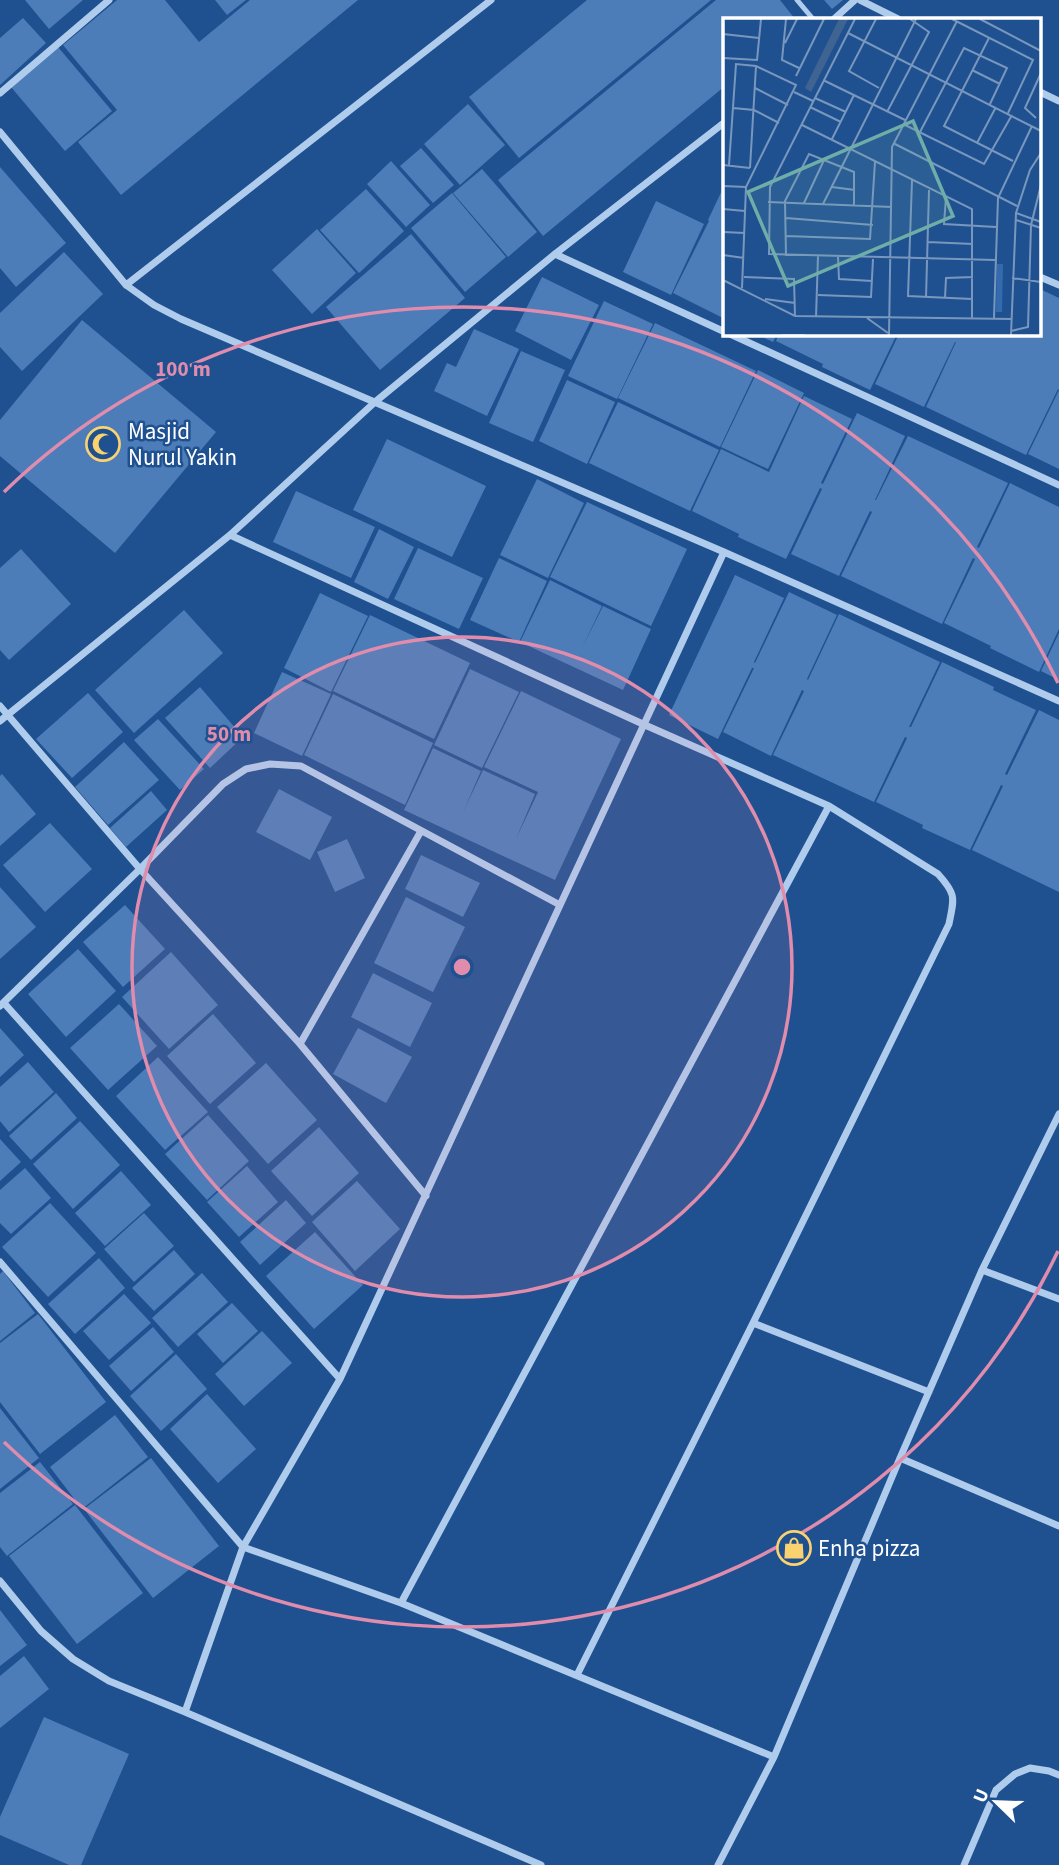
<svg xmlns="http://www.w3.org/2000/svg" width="1059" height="1865" viewBox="0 0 1059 1865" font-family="'Source Sans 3',sans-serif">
	<rect width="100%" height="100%" fill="#1f5191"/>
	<!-- building -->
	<path fill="#4c7db9" d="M25 0H83L49 29Z
		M117 0H165L199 42 250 0H358L121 195 78 142 117 110 63 45Z
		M215 0H246L227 15Z
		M587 0H711L519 158 469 97Z
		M716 0H780L795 19H725V86L543 236 498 180Z
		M824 0H843L832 9Z
		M23 18 46 43 0 85V38Z
		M58 47 112 111 65 151 11 87Z
		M468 104 505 145 460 185 424 144Z
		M421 148 454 185 433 203 400 166Z
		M391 161 430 205 406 227 367 184Z
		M0 167 66 243 16 287 0 268Z
		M482 169 537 232 508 257 453 193Z
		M725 184V319L673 293 709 221 708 220Z
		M366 189 404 231 359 273 320 230Z
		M452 193 506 257 465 292 411 228Z
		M656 201 704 224 671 295 623 272Z
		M317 229 356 273 312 314 272 270Z
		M411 234 465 298 380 370 326 307Z
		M64 252 103 294 22 371 0 347V313Z
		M542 277 599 305 571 360 515 331Z
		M1040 289 1059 298V469L1028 454 1059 390 1058 389 1026 455 926 407 956 342H955L924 407 875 384 899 334H1040Z
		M604 301 653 324 617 399 568 376Z
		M82 320 216 432 115 553 0 456V420Z
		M655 323 756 371 720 447 618 398Z
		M474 329 519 349 487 416 434 391 447 363 456 367Z
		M756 334H777L773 342Z
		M779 334H897L870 390 822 367 823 364 776 341Z
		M521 351 565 370 533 442 489 423Z
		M758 370 804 393 768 469 721 447Z
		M567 380 615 402 587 464 539 441Z
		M804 396 852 419 821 483 823 484 857 413 905 436 875 500H876L908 436 1008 483 977 547 979 548 1010 483 1059 507V629L1039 672 990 648 991 646 944 623 975 559 973 558 942 624 841 576 872 512 870 511 839 576 791 554 822 489 820 488 786 559 738 537 739 534 692 511 721 449 769 472Z
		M618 402 719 450 690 511 589 463Z
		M387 439 486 486 452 557 353 510Z
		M537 479 584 503 548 578 500 555Z
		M296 491 375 527 351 578 273 542Z
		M587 502 687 549 651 626 550 577Z
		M379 529 414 547 388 599 354 582Z
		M418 548 483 578 459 629 394 599Z
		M21 549 71 604 9 660 0 650V568Z
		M499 558 547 581 519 642 470 620Z
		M735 575 784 598 754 662 755 663 789 592 837 615 807 679 808 680 839 614 940 662 909 727H911L942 662 994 687 993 690 1036 710 1005 774 1007 775 1039 710 1059 720V892L972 850 1003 786 1001 785 970 850 922 828 923 825 876 802 907 738 905 737 874 802 773 755 804 691 802 690 771 756 723 732 754 668H752L718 739 669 715Z
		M550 580 602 606 582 648 603 606 651 629 623 690 520 642Z
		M320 593 368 616 331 692 284 668Z
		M184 610 223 653 134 733 95 690Z
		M370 615 470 663 434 739 333 691Z
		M1059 633V680L1041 671Z
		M470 669 519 692 482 768 434 745Z
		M282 672 331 694 302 756 254 733Z
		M200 687 243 737 210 768 165 718Z
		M521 691 621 739 555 880 404 810 433 748 481 771 464 810 483 770 535 794 516 839 538 792 484 767Z
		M88 693 123 732 72 778 36 739Z
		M333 694 433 743 405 805 304 755Z
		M158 719 204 769 180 790 134 740Z
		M124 742 159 780 108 825 75 787Z
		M2 774 36 814 0 846V776Z
		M279 789 332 817 310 860 256 832Z
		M151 791 167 810 126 847 110 828Z
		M50 823 92 869 45 912 3 865Z
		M347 839 365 878 335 892 317 852Z
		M421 855 480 883 463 917 405 889Z
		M0 887 36 927 0 959Z
		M406 897 465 927 433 992 374 963Z
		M125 905 165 949 123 987 83 942Z
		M78 949 116 991 66 1037 28 994Z
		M171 952 218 1005 169 1049 122 997Z
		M373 973 432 1003 410 1047 351 1017Z
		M119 1004 157 1046 108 1090 70 1048Z
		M213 1014 256 1063 210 1104 167 1056Z
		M0 1028 24 1055 0 1077Z
		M358 1028 412 1057 386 1103 333 1074Z
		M158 1057 208 1112 165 1150 116 1096Z
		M28 1062 54 1092 9 1132 0 1121V1087Z
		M266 1063 317 1120 268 1164 217 1107Z
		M56 1093 77 1118 31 1160 9 1136Z
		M208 1115 249 1161 207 1200 165 1154Z
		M80 1121 120 1165 73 1209 33 1164Z
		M319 1127 359 1173 312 1216 271 1171Z
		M0 1139 21 1162 0 1181Z
		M247 1166 278 1202 239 1237 207 1202Z
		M25 1168 51 1198 11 1234 0 1223V1190Z
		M121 1171 151 1205 105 1246 75 1213Z
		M357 1181 400 1229 355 1271 312 1222Z
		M286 1200 306 1223 260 1265 240 1242Z
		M50 1203 96 1253 48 1297 2 1247Z
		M144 1213 174 1246 134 1282 104 1249Z
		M315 1232 363 1285 314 1329 266 1276Z
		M174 1250 195 1274 154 1311 132 1288Z
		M99 1258 125 1288 75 1334 48 1304Z
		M3 1271 35 1313 0 1341V1274Z
		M202 1273 228 1302 178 1347 152 1318Z
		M124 1294 151 1323 109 1360 83 1331Z
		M232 1303 258 1331 223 1363 197 1334Z
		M38 1314 106 1402 40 1454 0 1402V1343Z
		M153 1327 174 1352 131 1391 109 1366Z
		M262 1331 292 1363 244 1406 215 1374Z
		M176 1354 207 1389 161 1431 130 1396Z
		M207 1394 256 1449 218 1483 170 1429Z
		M0 1408 39 1458 0 1489Z
		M115 1415 148 1457 82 1509 50 1467Z
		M151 1458 219 1546 153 1598 84 1509Z
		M40 1462 73 1504 7 1556 0 1547V1493Z
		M75 1505 143 1593 77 1644 9 1556Z
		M0 1610 27 1645 0 1666Z
		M24 1656 49 1689 0 1728V1676Z
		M44 1717 129 1754 81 1865H69L0 1835V1817Z"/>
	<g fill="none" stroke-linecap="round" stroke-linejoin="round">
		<!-- service -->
		<path stroke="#b0cced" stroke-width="5" d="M797 0 813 19"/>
		<!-- minor -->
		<path stroke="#b0cced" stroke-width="7" d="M860 0 898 19
			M834 19 855 0
			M1040 92 1059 101
			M0 93 109 0
			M0 132 126 285 154 305 181 319 724 552 1059 701
			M555 254 725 332
			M1040 277 1059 285
			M126 285 491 0
			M730 334 1059 485
			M230 535 645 725 829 806 938 874C957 895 954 898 949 924L753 1323 577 1675
			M0 706 140 869 300 1044 426 1196
			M0 721 230 535 375 402 555 254 725 122
			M4 1003 340 1379
			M0 1006 140 869 223 784 246 769 270 764 301 766 560 905
			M300 1044 421 831
			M0 1262 243 1547 401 1603 774 1757
			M982 1270 1059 1299
			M753 1323 929 1392
			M900 1458 1059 1526
			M0 1581 41 1631 73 1659 109 1681 185 1712 541 1865
			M401 1603 829 806
			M185 1712 243 1547 340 1379 724 552
			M718 1865 774 1757 900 1458 982 1270 1059 1114
			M964 1865 996 1790 1015 1774 1030 1768 1049 1771 1059 1775"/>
	</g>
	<!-- distance rings -->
	<circle cx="462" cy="967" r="330" fill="#e08cad" fill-opacity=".12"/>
	<g fill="none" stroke="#e08cad" stroke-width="3.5">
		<circle cx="462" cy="967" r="330"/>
		<path d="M1058 1251A660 660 0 0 1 4 1442M4 492A660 660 0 0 1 1058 683"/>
	</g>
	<!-- icons -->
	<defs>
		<g id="mosque-ring" transform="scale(1.75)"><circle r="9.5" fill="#1f5191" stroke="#fbd270" stroke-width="1.5"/><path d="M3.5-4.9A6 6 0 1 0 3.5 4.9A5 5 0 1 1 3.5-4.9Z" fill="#fbd270"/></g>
		<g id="shop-ring" transform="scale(1.75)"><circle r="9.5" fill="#1f5191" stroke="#fbd270" stroke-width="1.5"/><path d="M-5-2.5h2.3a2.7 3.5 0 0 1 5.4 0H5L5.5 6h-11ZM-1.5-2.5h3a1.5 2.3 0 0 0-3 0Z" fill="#fbd270"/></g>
	</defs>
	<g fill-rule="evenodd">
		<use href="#mosque-ring" x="103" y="444"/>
		<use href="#shop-ring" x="794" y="1548"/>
	</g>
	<g text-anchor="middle" stroke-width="5" stroke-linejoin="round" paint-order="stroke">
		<!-- poi labels -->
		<g font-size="23" fill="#fff" stroke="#1f5191" text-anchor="start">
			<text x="128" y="439">Masjid<tspan x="128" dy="26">Nurul Yakin</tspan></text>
			<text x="818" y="1556">Enha pizza</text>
		</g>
	</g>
	<!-- overview -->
	<g transform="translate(723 18)">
		<rect width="318" height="318" fill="#1f5191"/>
		<path d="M274 246H280L279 294H273Z" fill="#336bae"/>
		<path d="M116 1H125L88 74 82 70Z" fill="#406492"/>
		<path fill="none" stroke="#7997bd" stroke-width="2" d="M63 1 59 42 76 50M132 1 47 169 46 236 272 242M153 1 126 53 156 70M229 1 310 42 285 95M257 1 318 33M125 15 318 113M0 16 36 20M266 20 221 108 290 143M62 25 74 1M0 40 34 42 38 1M249 52 277 66M73 58 101 1M100 62 182 102M32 70 65 87M71 74 90 83M92 80 123 94M87 89 118 104M10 90 31 92 56 105M164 94 206 14 187 1M313 100 302 90 318 55M180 106 261 146 289 97M79 107 249 191V300M197 114 241 30 284 50 267 86M109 121 131 77M170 125 294 188M254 125 273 89M0 147 27 150M6 147 13 46 33 48 73 67 23 169 19 270M27 150 33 48M189 162 185 278 249 281M0 168 23 169M109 169 132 172M223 179 221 206 273 209M45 184 169 189M81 185 101 142M100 186 193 1M0 191 22 193M293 195 318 204M63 200 150 207M293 202 318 210M0 214 22 215M63 218 147 221 152 144M205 224 250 226M0 237 21 240M63 238 62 183 86 136 131 154V187M115 239 116 261 149 263M21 259 71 261 72 298M289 260 318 264M0 262 72 298 289 301M95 277 148 279 150 241M203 280 206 172M222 280 223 260 250 259M42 281 72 285M93 299 95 238M144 300 165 315M271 300 275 180 309 108M288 313 305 309 308 207 318 167M59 317H82M166 317 169 129 234 3M288 317 293 195 307 152 318 135"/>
		<path fill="#6fada8" fill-opacity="0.15" stroke="#6fada8" stroke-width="3.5" d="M190 103 230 198 65 268 25 174Z"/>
		<rect width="318" height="318" fill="none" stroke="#fff" stroke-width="3.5"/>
	</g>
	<circle cx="462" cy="967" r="10" fill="#e08cad" stroke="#1f5191" stroke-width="3.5"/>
	<g font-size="21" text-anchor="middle" font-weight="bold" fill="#e08cad" stroke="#1f5191" stroke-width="5" stroke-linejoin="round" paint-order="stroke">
		<text x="183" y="376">100 m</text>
		<text x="229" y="741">50 m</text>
	</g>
	<!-- north arrow -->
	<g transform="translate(996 1802) rotate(293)" stroke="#1f5191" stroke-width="5" paint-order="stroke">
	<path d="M0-5L12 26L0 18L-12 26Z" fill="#ffffff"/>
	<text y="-10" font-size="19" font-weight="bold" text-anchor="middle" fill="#ffffff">U</text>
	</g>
</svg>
